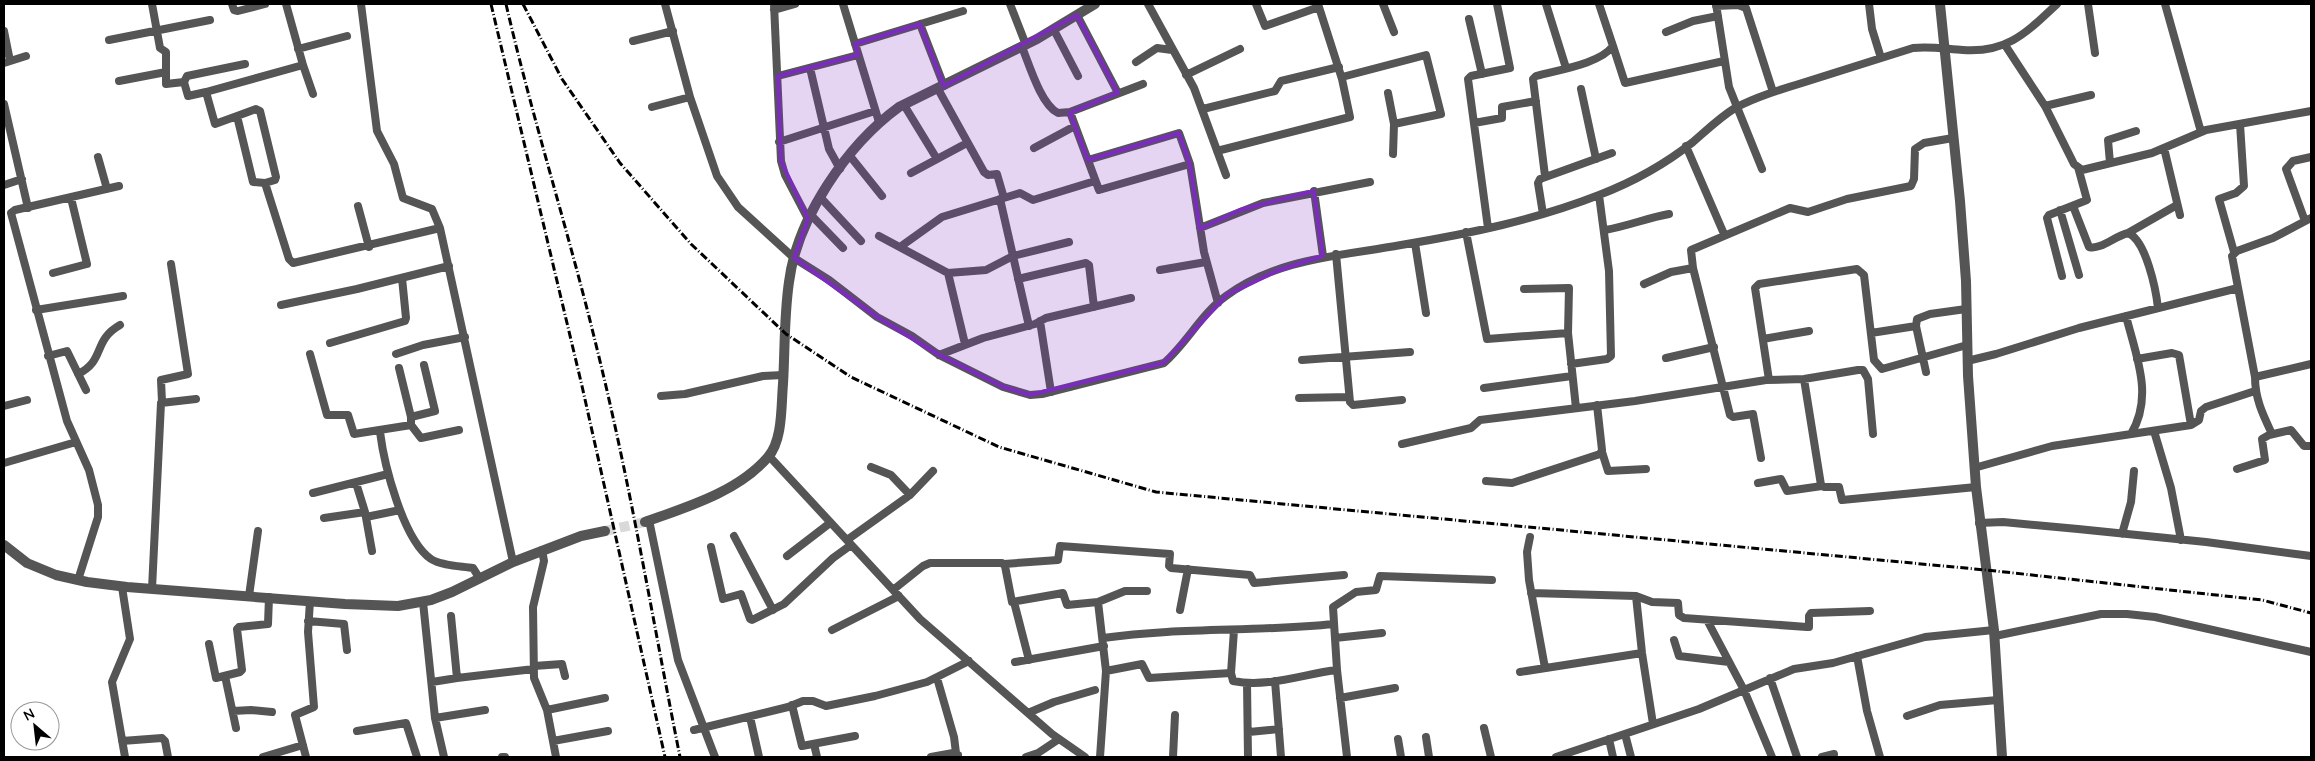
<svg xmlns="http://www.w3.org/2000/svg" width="2315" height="761" viewBox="0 0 2315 761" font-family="Quicksand,sans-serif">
	<rect width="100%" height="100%" fill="#fff"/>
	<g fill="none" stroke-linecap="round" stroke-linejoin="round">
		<!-- tertiary-tunnel -->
		<path stroke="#d9d9d9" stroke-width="10" stroke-dasharray="10 5" stroke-linecap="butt" d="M605 531 645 522"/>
		<!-- minor -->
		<path stroke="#555" stroke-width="8" d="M152 4 160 48 166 52V84L184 82 188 96 206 92
			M232 4 234 10 238 11 265 4
			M361 4 377 131 394 164 403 198 432 209 440 228 513 562
			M665 4 690 97 717 176 738 207 794 258 829 280 877 317 912 336 939 355 1003 387 1030 395 1042 394 1164 363C1187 343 1201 314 1226 296 1277 258 1341 256 1401 245 1468 234 1535 220 1599 195 1633 182 1664 165 1693 142 1707 130 1719 118 1735 108 1756 97 1779 90 1802 83 1839 71 1876 60 1913 48 1930 46 1946 49 1963 50 2008 53 2027 32 2057 4
			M774 4 781 161 785 175 808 219
			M843 4 879 122
			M1010 4 1026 45
			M1148 4 1194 88 1226 175
			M1256 4 1265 26 1319 7
			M1383 4 1394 32
			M1546 4 1566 68
			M1716 4 1729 87 1762 169
			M1869 4 1872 29 1881 58
			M2088 4 2095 53
			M2165 4 2201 132
			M1716 6 1738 5 1746 8 1773 92
			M774 10 795 4
			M1077 15 1118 93
			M1469 19 1482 74
			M920 24 944 86
			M1054 30 1078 76
			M4 31 10 61
			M1666 32 1693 21 1718 16
			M109 40 210 20
			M633 41 673 31
			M855 44 963 11
			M2005 45 2045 106 2074 164 2082 170 2152 153 2206 130 2311 111
			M1613 46 1625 83 1724 61
			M1022 47C1029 64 1041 105 1058 113L1070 112 1143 84
			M298 49 347 36
			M1136 62 1157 48 1172 50
			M4 63 26 56
			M303 65 313 94
			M810 68 829 149 840 169
			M1186 75 1240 49
			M778 76 858 55
			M1342 77 1426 55 1441 114 1394 124 1393 154
			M119 81 166 72
			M184 82 187 76 245 64
			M938 89 984 172 988 175 997 174 1004 198
			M1581 89 1596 159
			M1388 93 1394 124
			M4 104 28 208
			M904 105 937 159
			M2045 106 2091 95
			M652 107 690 97
			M1203 109 1275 91 1281 81 1339 67
			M1070 112 1099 190 1190 164
			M237 116 256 109 260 111 276 177 275 180 265 183 289 259 293 263 440 228
			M1474 123 1502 118V107L1536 101
			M779 142 875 111
			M1686 146 1724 234
			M1034 148 1075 126
			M2164 148 2180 215
			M1217 151 1350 117 1342 79 1318 4
			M850 156 882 196
			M98 157 107 189
			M1088 160 1179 133 1190 164 1204 252 1218 303
			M2110 163 2108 140 2136 131
			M911 173 967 143
			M1545 176 1533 79 1536 76C1557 70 1600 64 1613 46L1599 4
			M265 183 253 182 237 116 215 124 206 92 303 65 286 4
			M4 185 22 179
			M1314 191 1323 256
			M820 197 861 241
			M1000 199 1029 326
			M358 206 369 247
			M2073 206 2089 247C2101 250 2115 236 2128 233 2146 240 2156 290 2158 308
			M2060 210 2079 275
			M810 214 843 248
			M1543 214 1538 183 1540 179 1612 153
			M2305 221 2286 169 2293 161 2311 157
			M1200 228 1263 203 1370 182
			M1488 228 1468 79 1471 76 1510 68 1497 4
			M1605 230C1628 226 1647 218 1669 214
			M1466 232 1487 339 1568 333
			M2128 233 2177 205
			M879 236 948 273 965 344
			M1415 243 1426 313
			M900 247 942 217 1020 193 1033 200 1095 181
			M2234 252 2219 199 2236 193 2244 186 2240 124
			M1336 254 1350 402 1353 405 1402 400
			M1160 270 1206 262
			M53 273 87 264 71 198
			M948 273 986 270 1013 256 1069 242
			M2062 276 2047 218 2049 215 2087 200 2078 167
			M1018 279 1086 263 1089 265 1094 307
			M1644 284 1671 272 1693 268
			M1524 289 1569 288 1568 333 1576 408
			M281 305 357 289 449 266
			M36 310 123 296
			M2126 316C2136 356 2154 396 2131 434
			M1040 321 1051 392
			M1871 333 1916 326
			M1763 339 1809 331
			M330 343 405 321 406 318 402 278
			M310 354 327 415H348L354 434 411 425 421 438 459 430
			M396 354 423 345 465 337
			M939 355 983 338 1035 324 1046 318 1131 298
			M48 356 67 351 86 390
			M1666 358 1714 347
			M2137 359 2172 353 2179 355 2191 425
			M1302 360 1410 352
			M1967 361 1996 354 2079 328 2238 288
			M1571 364 1607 359 1611 356 1609 271 1599 195
			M399 368 411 417
			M1926 372 1916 326 1917 319 1930 314 1966 309
			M78 374C106 360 92 341 120 325
			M2255 377 2311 364
			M1804 379 1821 485 1824 487H1839L1842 500 1976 487
			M1769 380 1755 288 1759 284 1857 269 1864 275 1874 360 1882 369 1967 345
			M1484 388 1572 376
			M661 396 685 394 763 376 783 375
			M1299 398 1349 397
			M162 402 161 380 188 374 171 264
			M4 406 27 400
			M411 425V417L435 411 424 365
			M2154 431 2171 488 2181 540
			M380 432C384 464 403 540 431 559 442 566 461 566 473 568L480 579
			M2272 434C2263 415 2255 399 2255 377L2232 256 2237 251 2273 238 2311 218
			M1402 444 1471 428 1480 420 1635 401 1766 380 1804 379 1858 370H1863L1868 379 1873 434
			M1602 452 1608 471 1646 469
			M769 456 920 619 1052 734 1085 757
			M1761 458 1753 414 1733 417 1730 415 1693 268 1691 250 1790 208 1808 212 1847 199 1911 186 1914 179 1915 149 1924 143 1953 138
			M4 463 76 442
			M871 467 891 475 910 495
			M1974 468 2052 446 2191 425 2199 420 2201 411 2206 407 2255 391
			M2237 469 2265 460 2262 439 2269 435 2291 430 2304 446H2311
			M1486 481 1512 483 1600 454 1602 450 1597 405
			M356 483 365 512 372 551
			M1758 483 1781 479 1787 491 1822 486
			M313 493 388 474
			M366 517 400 510
			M324 518 365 512
			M649 520 678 660 715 757
			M1979 523 2003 522 2078 529 2206 542 2311 556
			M2122 534 2131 502 2134 471
			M734 536 773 610
			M1530 537 1527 552 1529 580 1545 668
			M847 540 910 495 933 471
			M711 547 723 599 741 594 750 619 752 620 784 604 833 558 851 545
			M542 550 544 561 533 607 534 678 547 710 556 757
			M787 556 830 523
			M1004 564 1058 560 1060 546 1170 554 1169 566 1171 568 1250 575 1254 583 1344 575
			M78 580 98 517V505L89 470 67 421 11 213 15 210 119 186
			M122 587 130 639 112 682 125 757
			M152 589 161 403 196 399
			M893 590 923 566 930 563H1002L1005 566 1012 602 1063 593 1067 605 1098 602 1106 671 1100 757
			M1531 593 1636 596 1652 602 1678 603 1679 615 1684 618 1807 627H1809V616L1811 613 1870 611
			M249 596 258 531
			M1636 596 1642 653 1653 724
			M423 602 435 718 444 757
			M1014 602 1029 660
			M1098 602 1125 591H1147
			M1180 610 1188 569
			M1707 620 1744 690 1772 757
			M308 621 344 624 347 650
			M832 630 899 596
			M1995 636 2101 614H2127L2155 617 2311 652
			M1103 638C1180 627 1257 632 1334 624
			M1335 638 1382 633
			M1674 640 1679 656 1729 662
			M209 644 216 678 240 672 242 670 237 629 239 627 268 624 269 597
			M1857 656 1867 711 1880 757
			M1015 662 1104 646
			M534 666 562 664 565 676
			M1106 671 1142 664 1149 678 1231 673 1233 681C1268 688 1303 674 1337 670
			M1520 672 1642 653
			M1231 673 1234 630
			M225 676 236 728
			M457 678 534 669
			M937 678 954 737 956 753
			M1770 678 1797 757
			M1275 681 1281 757
			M432 682 457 678 451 616
			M1247 683 1248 757
			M1340 698 1395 688
			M792 705 802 746 855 736
			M547 710 605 698
			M233 711 251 710 272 712
			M1028 713 1054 702 1095 690
			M1907 716 1940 705 1998 700
			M750 717 759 757
			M435 718 485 710
			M1484 728 1491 757
			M694 730 788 707 803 701H813L826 706 875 696 927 682 969 661
			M357 731 406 723 417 757
			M1249 732 1279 729
			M1625 734 1631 757
			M1426 737 1429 757
			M1398 739 1401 757
			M1609 739 1613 757
			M122 741 162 738 165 741 168 757
			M553 741 608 731
			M814 744 817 757
			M263 757 303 745
			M306 757 295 715 314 707 308 632 310 601
			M502 757H505
			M931 757 953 753 958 755
			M1026 757 1038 753 1059 739
			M1173 757 1175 715
			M1347 757 1337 670 1333 607 1356 592 1376 590 1380 576 1492 580
			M1556 757 1699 709 1794 669 1833 663 1925 637 1994 630
			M1822 757 1834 754"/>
		<!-- tertiary -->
		<path stroke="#555" stroke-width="10" d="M1940 4 1960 201 1966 281 1968 376 1976 487 1994 630 2002 757
			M645 522C687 507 738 492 768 457 783 440 781 406 783 384 785 350 784 316 789 282 797 218 847 145 899 107L1037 39 1095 4
			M4 545 27 563 56 575 87 582 127 587 345 604 398 606 431 600 452 592 513 562 581 536 605 531"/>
		<!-- rail -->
		<path stroke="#000" stroke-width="3" stroke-dasharray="8 2.5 1 2.5" stroke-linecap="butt" d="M491 4 582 386 665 757
			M506 4C533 121 570 236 598 353 631 487 653 622 680 757
			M523 4 562 79 620 163 691 244 786 334 851 377 999 447 1156 492 1986 570 2262 600 2311 613"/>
	</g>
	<!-- marked area -->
	<path fill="#7b2cbf" fill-opacity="0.2" stroke="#7b2cbf" stroke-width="4" stroke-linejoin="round" d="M1077 15 1118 93 1070 113 1088 160 1179 133 1190 164 1200 229 1240 210 1314 191 1323 256 1277 271 1227 295 1164 363 1030 395 1003 387 939 355 877 317 794 258 808 219 781 161 778 76 858 55 855 44 920 24 944 86Z"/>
	<!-- border -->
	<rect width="2315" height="761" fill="none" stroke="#000000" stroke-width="10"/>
	<!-- north arrow -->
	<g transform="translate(35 726) rotate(332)"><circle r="24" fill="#ffffff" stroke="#999999"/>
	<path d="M0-4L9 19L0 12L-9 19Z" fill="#000000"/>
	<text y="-8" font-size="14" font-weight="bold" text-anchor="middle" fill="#000000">N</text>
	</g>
</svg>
